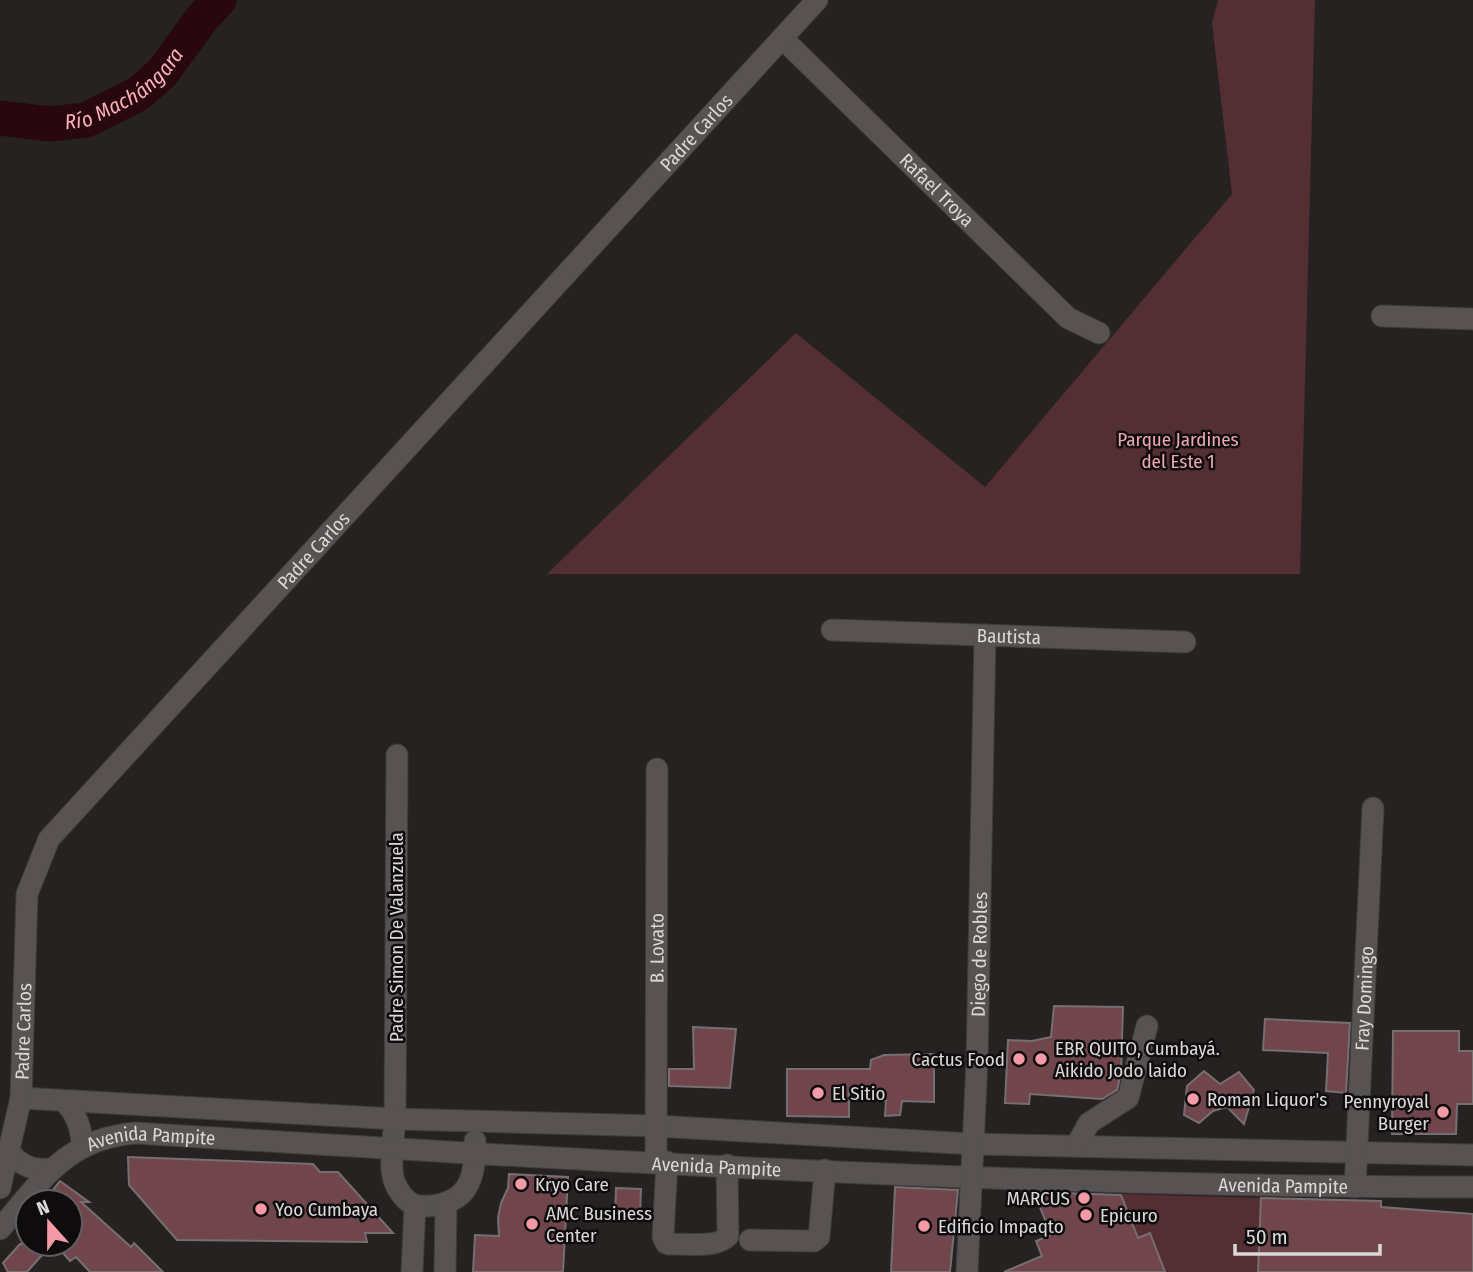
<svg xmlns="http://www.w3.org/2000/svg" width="1473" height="1272" viewBox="0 0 1473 1272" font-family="'Fira Sans Condensed',sans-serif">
	<rect width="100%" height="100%" fill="#262222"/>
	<!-- green -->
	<path fill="#532e33" d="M1218 0H1315L1300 574H547L796 333 985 487 1232 194 1212 23Z
		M1121 1194 1261 1198 1258 1272H1165L1150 1233 1138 1238Z"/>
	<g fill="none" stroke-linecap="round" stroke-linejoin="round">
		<!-- river -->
		<path stroke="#29070e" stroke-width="35" id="s1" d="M0 118 50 124 86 120 138 94 162 73 203 17 219 0"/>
	</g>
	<!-- building -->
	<path fill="#70464c" stroke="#756f70" stroke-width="2" d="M1054 1006 1123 1007 1121 1074 1117 1090 1102 1099 1030 1094 1029 1104 1005 1103 1008 1040 1032 1041 1051 1037Z
		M1265 1019 1350 1023 1346 1093 1326 1091 1328 1053 1263 1050Z
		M693 1027 736 1029 730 1088 669 1086V1069H694Z
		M1393 1031H1459V1051H1473V1104H1457L1456 1134H1392Z
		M934 1054V1102L902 1101 900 1115 885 1116 886 1101 849 1090V1117L787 1116V1069H870L871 1060 884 1055Z
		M1204 1071 1220 1084 1239 1072 1254 1090 1244 1124 1227 1107 1213 1111 1199 1123 1184 1115 1187 1086Z
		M128 1157 313 1164 320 1172H338L393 1233H365L367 1242 177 1240 129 1185Z
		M509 1174 568 1177 563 1272H473L475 1235 499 1236 498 1218 501 1203 508 1188Z
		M60 1181 89 1202H81L131 1247 134 1243 163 1272H90L76 1257 70 1261 55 1244H70V1202H43Z
		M895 1187 958 1190 950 1272H891Z
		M616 1188 641 1189 640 1215 615 1214Z
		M1034 1192 1121 1195 1138 1238 1150 1233 1165 1272H1004L1042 1256 1036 1241 1051 1235Z
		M1261 1198 1381 1201V1207L1473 1214V1272H1258Z
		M20 1244H52L27 1272H8L3 1263Z"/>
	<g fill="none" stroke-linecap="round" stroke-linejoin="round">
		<!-- minor casing -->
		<g stroke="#403c3c" stroke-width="23">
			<g id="minor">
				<path id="s2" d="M782 38 1068 318 1099 333"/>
				<path d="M1382 316 1473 319"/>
				<path id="s3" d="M832 630 1185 642"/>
				<path d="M397 755 395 1119C394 1136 388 1168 395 1183 398 1191 405 1200 412 1204 429 1210 457 1203 466 1188 475 1175 475 1155 475 1141"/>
				<path d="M21 1098 395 1119 656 1126 973 1144 1473 1155"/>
				<path d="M64 1101C77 1114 82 1129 82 1147"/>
				<path d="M1076 1146 1089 1123 1128 1098 1147 1026"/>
				<path d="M8 1150C19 1165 32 1171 50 1169"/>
				<path id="s4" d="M656 1162 657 769"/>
				<path d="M667 1162 663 1237 666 1243 669 1244C686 1243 716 1249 728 1236L727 1165"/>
				<path id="s5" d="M1355 1187 1373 808"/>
				<path id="s6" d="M0 1188 21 1098 27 894 49 839 817 0"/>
				<path id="s7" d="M0 1229C41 1181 67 1138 136 1133 581 1161 1027 1187 1473 1187"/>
				<path d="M750 1240 814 1241 819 1237 825 1170"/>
				<path d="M412 1272 415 1205"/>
				<path d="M445 1272 446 1203"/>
				<path id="s8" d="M967 1272 977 1062 985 635"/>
			</g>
		</g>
		<!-- minor -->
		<use href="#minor" stroke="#585252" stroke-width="21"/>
	</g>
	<!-- markers -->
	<g fill="#f49aa6" stroke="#0e0c0c" stroke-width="2.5">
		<circle cx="1019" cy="1059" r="7"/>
		<circle cx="1041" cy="1059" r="7"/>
		<circle cx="818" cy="1093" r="7"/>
		<circle cx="1193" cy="1099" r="7"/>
		<circle cx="1443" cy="1112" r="7"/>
		<circle cx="521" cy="1184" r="7"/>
		<circle cx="1084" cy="1198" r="7"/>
		<circle cx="261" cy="1209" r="7"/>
		<circle cx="1086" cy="1215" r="7"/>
		<circle cx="532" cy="1224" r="7"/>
		<circle cx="924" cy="1226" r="7"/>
	</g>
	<g text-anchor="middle" stroke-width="5" stroke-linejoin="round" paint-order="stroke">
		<!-- street labels -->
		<g font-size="19" fill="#dbd8d8" stroke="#0e0c0c">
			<text dy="7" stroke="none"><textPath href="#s6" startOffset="1314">Padre Carlos</textPath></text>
			<text dy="7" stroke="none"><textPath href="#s2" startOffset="217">Rafael Troya</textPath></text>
			<text dy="7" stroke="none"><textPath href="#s6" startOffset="747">Padre Carlos</textPath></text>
			<text dy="7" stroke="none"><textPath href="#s3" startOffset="177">Bautista</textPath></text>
			<text transform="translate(396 937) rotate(-90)" y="7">Padre Simon De Valanzuela</text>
			<text dy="7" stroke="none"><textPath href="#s4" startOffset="214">B. Lovato</textPath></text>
			<text dy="7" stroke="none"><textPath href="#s8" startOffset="318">Diego de Robles</textPath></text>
			<text dy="7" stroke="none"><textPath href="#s5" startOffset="189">Fray Domingo</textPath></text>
			<text dy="7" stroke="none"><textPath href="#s6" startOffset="159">Padre Carlos</textPath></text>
			<text dy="7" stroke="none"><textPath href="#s7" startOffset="187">Avenida Pampite</textPath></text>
			<text dy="7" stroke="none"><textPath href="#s7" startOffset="754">Avenida Pampite</textPath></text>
			<text dy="7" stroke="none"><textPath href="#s7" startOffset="1321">Avenida Pampite</textPath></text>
		</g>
		<!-- park labels -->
		<g font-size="19" fill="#f0a7b0" stroke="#0e0c0c">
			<text x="1178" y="446">Parque Jardines<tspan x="1178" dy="22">del Este 1</tspan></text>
		</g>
		<!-- poi labels -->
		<g font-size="19" fill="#dbd8d8" stroke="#0e0c0c" text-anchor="start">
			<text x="1055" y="1055">EBR QUITO, Cumbayá.<tspan x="1055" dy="22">Aikido Jodo laido</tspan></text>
			<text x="1005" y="1066" text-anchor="end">Cactus Food</text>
			<text x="832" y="1100">El Sitio</text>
			<text x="1207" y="1106">Roman Liquor's</text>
			<text x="1429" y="1108" text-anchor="end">Pennyroyal<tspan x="1429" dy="22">Burger</tspan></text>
			<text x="535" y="1191">Kryo Care</text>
			<text x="1070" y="1205" text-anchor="end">MARCUS</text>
			<text x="275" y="1216">Yoo Cumbaya</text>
			<text x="546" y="1220">AMC Business<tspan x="546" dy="22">Center</tspan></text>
			<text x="1100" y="1222">Epicuro</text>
			<text x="938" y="1233">Edificio Impaqto</text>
		</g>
		<!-- water labels -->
		<g font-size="21" font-style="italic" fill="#f9b0b8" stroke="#0e0c0c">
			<text dy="7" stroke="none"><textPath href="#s1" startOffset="135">Río Machángara</textPath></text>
		</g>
	</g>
	<!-- north arrow -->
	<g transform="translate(49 1223) rotate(339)"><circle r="33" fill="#0e0c0c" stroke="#605e5e" stroke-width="2"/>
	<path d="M0-5L12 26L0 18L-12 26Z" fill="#f49aa6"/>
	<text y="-10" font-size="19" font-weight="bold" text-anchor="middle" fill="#dbd8d8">N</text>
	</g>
	<!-- scale -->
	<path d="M1235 1244v10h145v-10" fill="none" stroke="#dbd8d8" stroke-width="3.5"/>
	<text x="1246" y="1244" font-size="21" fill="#dbd8d8" stroke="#0e0c0c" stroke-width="5" paint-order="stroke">50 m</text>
</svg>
